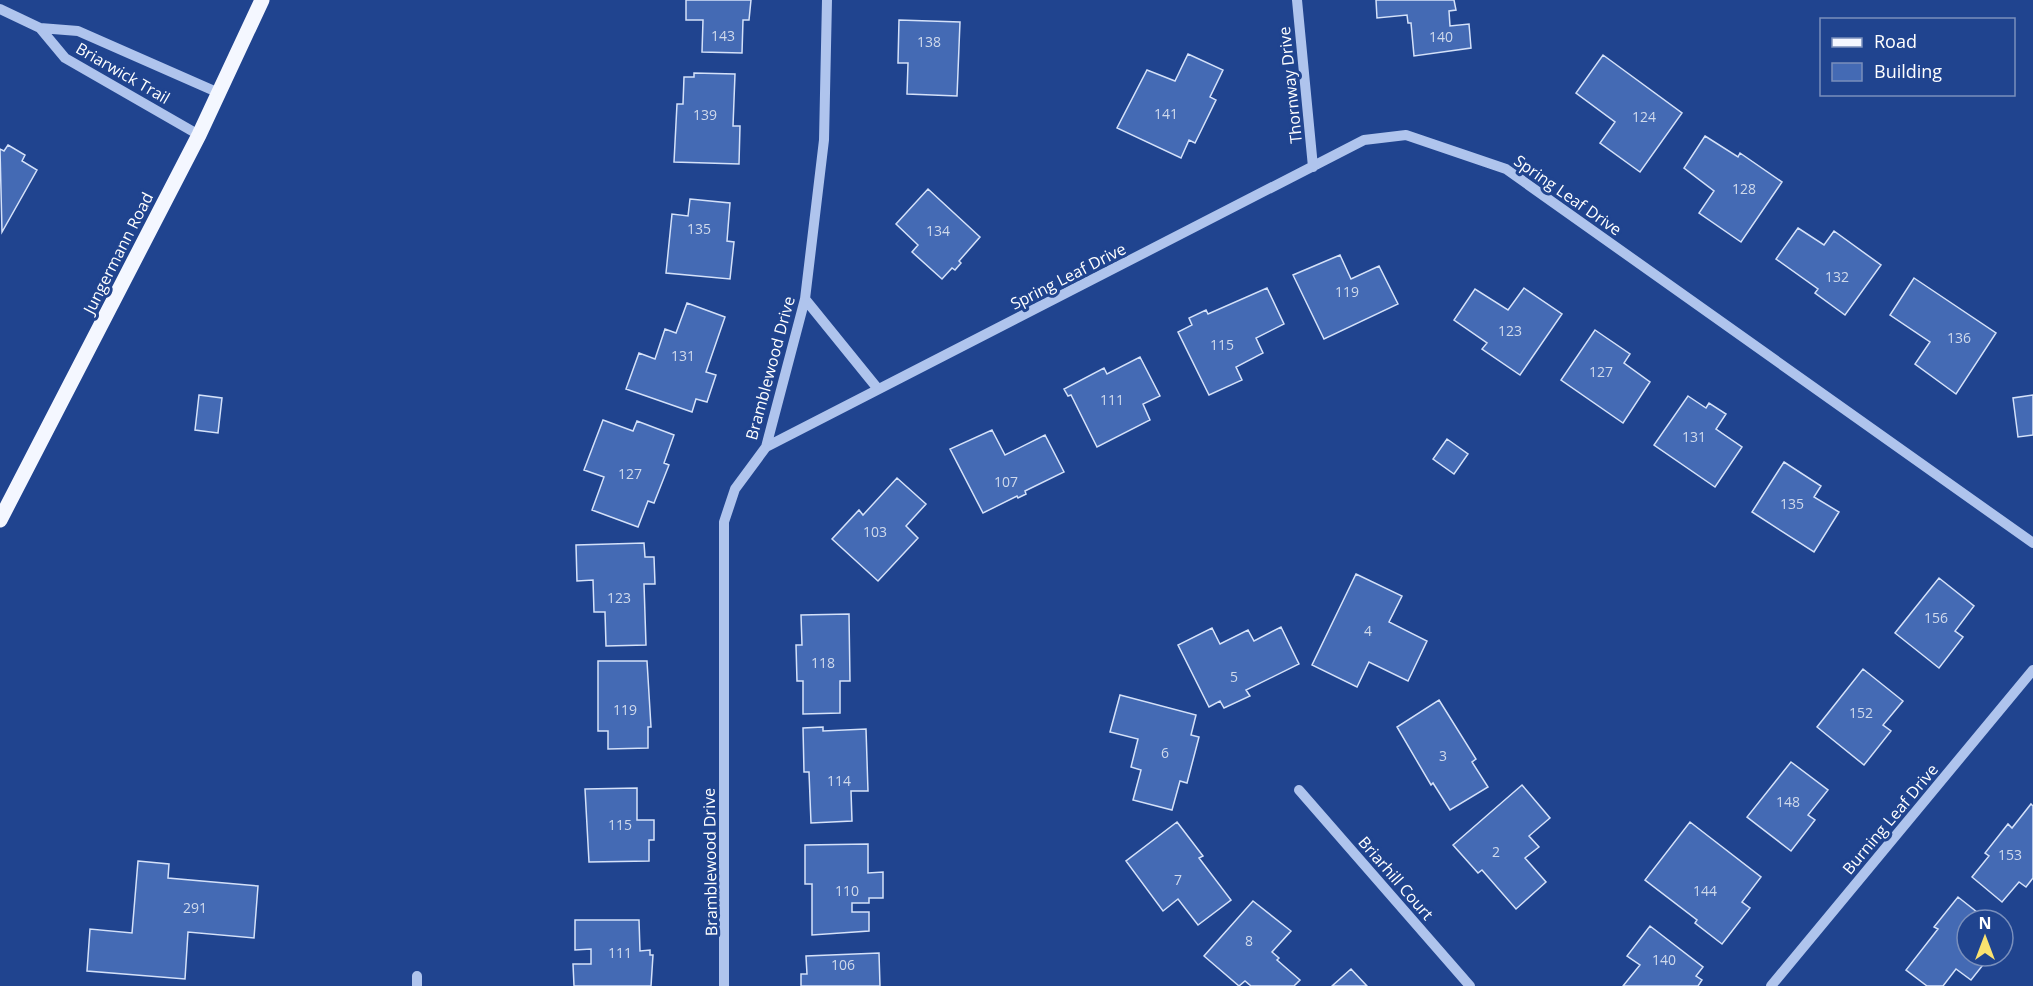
<svg xmlns="http://www.w3.org/2000/svg" width="2033" height="986" viewBox="0 0 2033 986" font-family="'Open Sans',sans-serif">
	<rect width="100%" height="100%" fill="#20448f"/>
	<!-- building -->
	<path fill="#446ab4" stroke="#d4e1f9" stroke-width="1.5" d="M686 0H751L749 20H743L742 53 702 52 703 20H686Z
		M1376 0H1454L1456 10 1449 11 1450 26 1469 24 1471 48 1414 56 1411 23H1408L1407 15 1377 18Z
		M899 20 960 22 957 96 907 94 908 63H898Z
		M1188 54 1223 70 1210 97 1216 100 1195 143 1189 140 1181 158 1117 128 1147 70 1175 81Z
		M1603 55 1682 113 1640 172 1600 143 1615 122 1576 93Z
		M694 73 735 74 733 126H740L739 164 674 162 677 104H683L684 77H694Z
		M1705 136 1738 157 1740 153 1782 182 1741 242 1699 213 1714 191 1684 168Z
		M8 145 25 155 22 161 37 170 2 232 0 149 4 151Z
		M928 189 980 237 959 261 961 263 955 270 952 268 942 279 912 252 918 245 896 224Z
		M690 199 730 203 727 241 734 242 730 279 666 273 672 214 688 216Z
		M1798 228 1824 245 1834 231 1881 265 1845 315 1815 293 1818 289 1776 259Z
		M1340 255 1351 279 1379 266 1398 304 1324 339 1293 275Z
		M1914 278 1996 333 1956 394 1915 364 1930 342 1890 315Z
		M1267 288 1284 324 1256 338 1263 353 1236 367 1242 380 1209 395 1178 332 1192 325 1189 318 1206 310 1208 314Z
		M1524 288 1562 314 1520 375 1482 349 1487 343 1454 320 1475 289 1508 310Z
		M687 303 725 317 706 372 716 375 707 402 696 399 692 412 626 389 639 353 655 359 665 329 676 333Z
		M1595 330 1630 354 1624 363 1650 382 1623 423 1561 380Z
		M1140 357 1160 396 1143 404 1150 420 1097 447 1071 395 1068 396 1064 389 1104 368 1107 374Z
		M199 395 222 398 218 433 195 430Z
		M2033 395V435L2018 437 2013 398Z
		M1688 396 1706 408 1709 403 1726 414 1716 429 1742 447 1715 487 1654 445Z
		M603 420 633 431 637 421 674 435 664 463 669 465 654 503 648 501 638 527 592 510 604 477 584 470Z
		M992 430 1005 455 1045 435 1064 472 1025 491 1026 494 1018 498 1017 496 983 513 950 449Z
		M1447 439 1468 454 1454 474 1433 459Z
		M1784 462 1821 486 1814 497 1839 512 1814 552 1752 512Z
		M897 478 926 504 906 526 918 538 878 581 832 539 859 510 863 515Z
		M644 543 645 557H654L655 584H644L646 645 606 646 605 612H594L593 580 577 581 576 545Z
		M1356 574 1402 596 1389 622 1427 641 1408 681 1369 662 1357 687 1312 665Z
		M1939 578 1974 606 1955 631 1963 637 1939 668 1895 633Z
		M849 614 850 681H840V713L803 714V681H797L796 645H802L801 615Z
		M1281 627 1299 664 1246 690 1250 696 1224 708 1220 701 1209 707 1178 645 1212 628 1220 644 1248 630 1254 641Z
		M598 661H647L651 727H648V748L608 749V731H598Z
		M1863 669 1903 701 1883 725 1891 731 1864 765 1817 727Z
		M1120 695 1196 715 1191 735 1199 737 1187 783 1180 781 1172 810 1133 800 1141 770 1131 767 1138 739 1110 732Z
		M1439 700 1476 759 1472 762 1488 787 1450 810 1433 783 1431 785 1397 727Z
		M823 727V731L866 729 868 791H851L852 821 811 823 809 772H804L803 728Z
		M1791 762 1828 790 1808 815 1815 820 1791 851 1747 817Z
		M1522 785 1550 818 1529 836 1539 847 1525 858 1546 882 1516 909 1482 870 1478 873 1453 845Z
		M637 788V820H654V840H649V861L589 862 585 789Z
		M2031 804 2033 806V878L2026 887 2019 882 2002 902 1972 877 1989 856 1985 853 2008 824 2012 828Z
		M1177 822 1203 856 1199 858 1231 900 1198 925 1178 899 1163 911 1126 861Z
		M1690 822 1761 877 1742 902 1750 908 1722 944 1695 923 1697 920 1645 880Z
		M868 844V873L883 872V898H869V903H852V912H869V931L812 935V884H805V845Z
		M138 861 169 864 168 878 258 886 254 938 188 932 185 979 87 971 90 929 132 933Z
		M1958 897 1987 920H1967V956H1990L1971 980 1956 969 1943 986H1927L1906 970 1938 929 1934 927Z
		M1253 901 1291 931 1272 952 1279 958 1277 960 1300 980 1294 986H1251L1245 981 1239 986 1204 956Z
		M575 920H639L640 951 650 950V955H653L651 986H574L573 964H591V949L575 950Z
		M1650 926 1703 967 1696 976 1702 980 1698 986H1623L1640 965 1627 956Z
		M879 953 880 986H801V974H807L806 956Z
		M1351 969 1367 986H1332Z"/>
	<g fill="none" stroke-linecap="round" stroke-linejoin="round">
		<!-- minor -->
		<path stroke="#afc4ed" stroke-width="10" d="M1297 0 1313 167
			M0 9 40 28 78 31 219 93
			M40 28 65 58 199 135
			M805 299 878 389
			M766 447 1364 140 1406 135 1506 169 2033 543
			M1299 790 1470 986
			M417 986V976
			M724 986V522L735 489 766 447 805 299 824 140 827 0
			M1771 986 2033 670"/>
		<!-- major -->
		<path stroke="#f4f7ff" stroke-width="15" d="M0 520 199 135 262 0"/>
	</g>
	<g text-anchor="middle" stroke-width="6" stroke-linejoin="round" paint-order="stroke">
		<!-- number labels -->
		<g font-size="14" fill="#d0daec">
			<text x="723" y="41">143</text>
			<text x="1441" y="42">140</text>
			<text x="929" y="47">138</text>
			<text x="1166" y="119">141</text>
			<text x="705" y="120">139</text>
			<text x="1644" y="122">124</text>
			<text x="1744" y="194">128</text>
			<text x="699" y="234">135</text>
			<text x="938" y="236">134</text>
			<text x="1837" y="282">132</text>
			<text x="1347" y="297">119</text>
			<text x="1510" y="336">123</text>
			<text x="1959" y="343">136</text>
			<text x="1222" y="350">115</text>
			<text x="683" y="361">131</text>
			<text x="1601" y="377">127</text>
			<text x="1112" y="405">111</text>
			<text x="1694" y="442">131</text>
			<text x="630" y="479">127</text>
			<text x="1006" y="487">107</text>
			<text x="1792" y="509">135</text>
			<text x="875" y="537">103</text>
			<text x="619" y="603">123</text>
			<text x="1936" y="623">156</text>
			<text x="1368" y="636">4</text>
			<text x="823" y="668">118</text>
			<text x="1234" y="682">5</text>
			<text x="625" y="715">119</text>
			<text x="1861" y="718">152</text>
			<text x="1165" y="758">6</text>
			<text x="1443" y="761">3</text>
			<text x="839" y="786">114</text>
			<text x="1788" y="807">148</text>
			<text x="620" y="830">115</text>
			<text x="1496" y="857">2</text>
			<text x="2010" y="860">153</text>
			<text x="1178" y="885">7</text>
			<text x="847" y="896">110</text>
			<text x="1705" y="896">144</text>
			<text x="195" y="913">291</text>
			<text x="1249" y="946">8</text>
			<text x="620" y="958">111</text>
			<text x="1664" y="965">140</text>
			<text x="843" y="970">106</text>
		</g>
		<!-- street labels -->
		<g font-size="16" fill="#fff" stroke="#20448f">
			<text transform="translate(123 73) rotate(30)" y="6">Briarwick Trail</text>
			<text transform="translate(1290 85) rotate(-96)" y="6">Thornway Drive</text>
			<text transform="translate(1568 195) rotate(35)" y="6">Spring Leaf Drive</text>
			<text transform="translate(118 253) rotate(-63)" y="6">Jungermann Road</text>
			<text transform="translate(1068 276) rotate(-27)" y="6">Spring Leaf Drive</text>
			<text transform="translate(770 368) rotate(-75)" y="6">Bramblewood Drive</text>
			<text transform="translate(1890 819) rotate(-50)" y="6">Burning Leaf Drive</text>
			<text transform="translate(710 862) rotate(-91)" y="6">Bramblewood Drive</text>
			<text transform="translate(1396 878) rotate(49)" y="6">Briarhill Court</text>
		</g>
	</g>
	<!-- legend -->
	<rect x="1820" y="18" width="195" height="78" fill="#20448f" stroke="#798fbc" stroke-width="1.5"/>
	<rect x="1832" y="38" width="30" height="9" fill="#f4f7ff" stroke="#798fbc" stroke-width="1.5"/>
	<text x="1874" y="48" font-size="18" fill="#ffffff">Road</text>
	<rect x="1832" y="63" width="30" height="18" fill="#446ab4" stroke="#798fbc" stroke-width="1.5"/>
	<text x="1874" y="78" font-size="18" fill="#ffffff">Building</text>
	<!-- north arrow -->
	<g transform="translate(1985 938)"><circle r="28" fill="#20448f" stroke="#798fbc" stroke-width="1.5"/>
	<path d="M0-4.5L10 22L0 15L-10 22Z" fill="#fae26f"/>
	<text y="-9" font-size="16" font-weight="bold" text-anchor="middle" fill="#ffffff">N</text>
	</g>
</svg>
